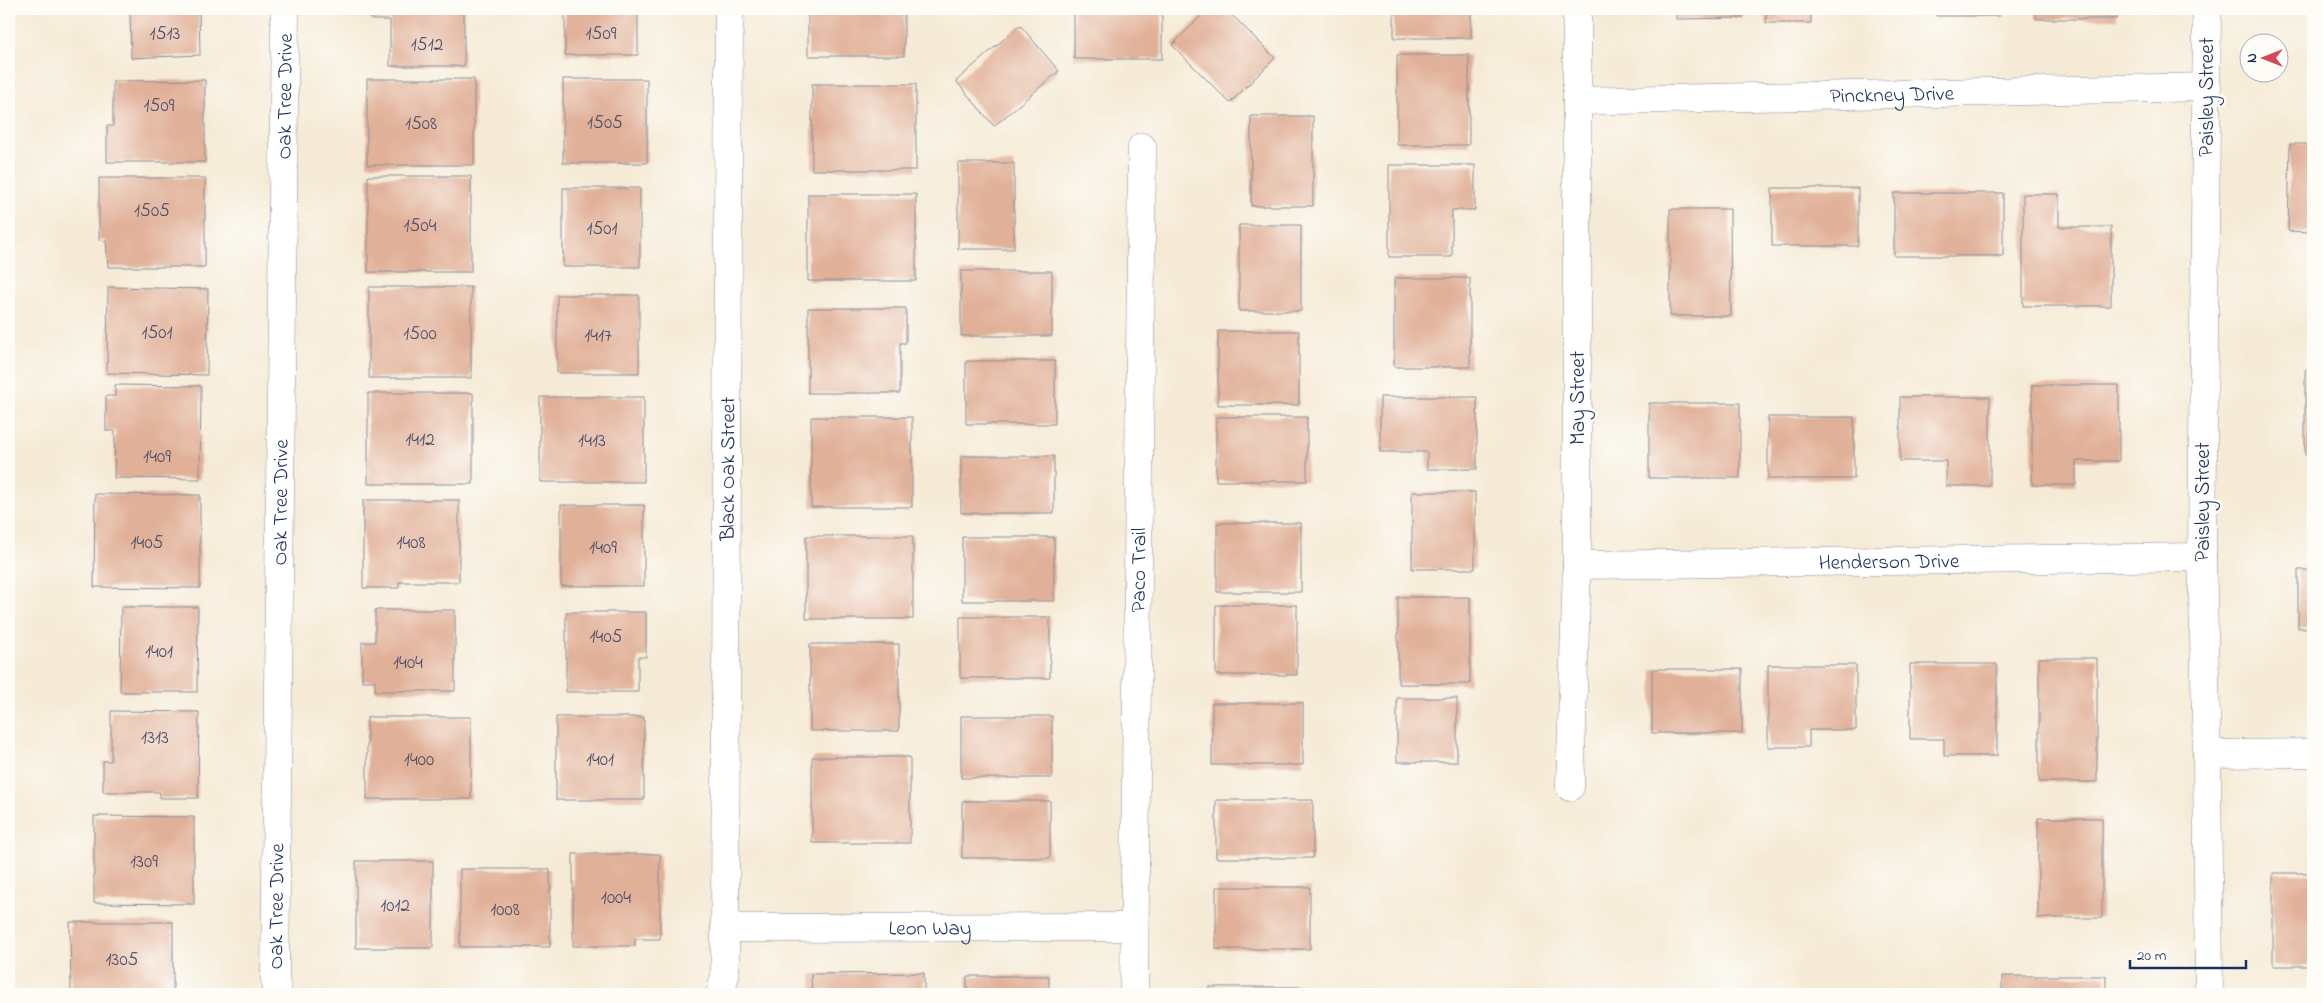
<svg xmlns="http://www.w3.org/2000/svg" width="2322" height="1003" viewBox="0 0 2322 1003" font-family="'Indie Flower',sans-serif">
	<rect width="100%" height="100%" fill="#fdfcf7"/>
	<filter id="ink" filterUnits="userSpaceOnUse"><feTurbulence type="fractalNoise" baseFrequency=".02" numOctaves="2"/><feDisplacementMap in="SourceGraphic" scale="10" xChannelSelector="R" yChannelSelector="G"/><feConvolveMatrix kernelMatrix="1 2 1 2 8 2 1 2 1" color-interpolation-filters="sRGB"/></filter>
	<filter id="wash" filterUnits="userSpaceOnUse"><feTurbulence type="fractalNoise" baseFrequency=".0096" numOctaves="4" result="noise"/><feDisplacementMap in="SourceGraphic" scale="20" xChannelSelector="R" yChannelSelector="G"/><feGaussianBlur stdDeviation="1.12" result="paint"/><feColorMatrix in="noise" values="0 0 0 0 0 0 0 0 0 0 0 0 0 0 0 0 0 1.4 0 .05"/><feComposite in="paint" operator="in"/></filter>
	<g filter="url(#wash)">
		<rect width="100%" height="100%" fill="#f5ead5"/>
		<g id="blocks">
			<!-- building -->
			<path fill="#e1b098" d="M130 9H199L200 55 131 58Z
				M371 9H464V66H390V20H371Z
				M565 9H638V55H565Z
				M808 9H904V56H808Z
				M1074 9H1162V59H1074Z
				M1208 9H1226L1275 58 1230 103 1172 45Z
				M1394 9H1471V38H1394Z
				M1676 9H1743V18L1676 19Z
				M1766 9H1811V23H1766Z
				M1936 9H2000V16H1936Z
				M2036 9H2117V19H2036Z
				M1020 25 1059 71 994 126 956 81Z
				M1397 55H1469V145H1397Z
				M367 79H474V165H367Z
				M563 79H647V163H563Z
				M205 80V162H107V126H113V81Z
				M812 84H916V170H812Z
				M1251 116H1313V206H1251Z
				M2290 144H2313V232L2288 231Z
				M958 163H1014V249H958Z
				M1389 165H1475V210H1452V257H1389Z
				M368 176H471V272H368Z
				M99 178H205V267H108L106 241 99 240Z
				M563 188H640V267H563Z
				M1772 188H1858V246H1772Z
				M1894 193H2003V256H1894Z
				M808 194H916V281H808Z
				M2023 194H2059V227H2111V306H2023Z
				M1670 209H1730L1731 316H1670Z
				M1239 225H1301V311H1239Z
				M961 271H1052V336H961Z
				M1394 278H1470V367H1394Z
				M108 287 208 289 207 375 107 373Z
				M369 287H471V378H369Z
				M557 295H639V373H557Z
				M808 308H906V343H900V393H808Z
				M1218 331H1299V405H1218Z
				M966 361H1055V424H966Z
				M2305 370H2313V455H2305Z
				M115 385 201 386 200 479 114 478 115 431H106V396H115Z
				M2032 385H2119V461H2076V485H2032Z
				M368 393H473V484H368Z
				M540 397H644V482H540Z
				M1380 397H1477V469H1427V452H1380Z
				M1900 397H1990V486H1946V461H1900Z
				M1649 403H1740V478H1649Z
				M811 417H912V507H811Z
				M1216 417H1307V481H1216Z
				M1768 417H1854V479H1768Z
				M961 456H1054V513H961Z
				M1412 492H1475V569H1412Z
				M95 494 200 495V588L94 587Z
				M363 500H459V582H399V588H363Z
				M561 505H644V586H561Z
				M1217 523H1301V592H1217Z
				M806 536H913V619H806Z
				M962 537H1054V601H962Z
				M2298 570H2313V628H2298Z
				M1398 597H1470V684H1398Z
				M1216 605H1297V675H1216Z
				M121 607H198L197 692H120Z
				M375 610H455V691H375V681H362V642H375Z
				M566 612H646V657H638V692H566Z
				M960 617H1050V678H960Z
				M810 644H899V731H810Z
				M2039 658H2097V782H2039Z
				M1910 664H1997V756H1944V739H1910Z
				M1768 665H1856V730H1809V747H1768Z
				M1652 669H1742V733H1652Z
				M1397 698H1457V762H1397Z
				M1212 703H1303V765H1212Z
				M111 711 199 712 198 798H160V792H103V761H111Z
				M961 716H1052V778H961Z
				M367 717H471V799H367Z
				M556 717H644V800H556Z
				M812 757H910V843H812Z
				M1216 800H1313V858H1216Z
				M962 801H1050V858H962Z
				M94 816 194 817V904L94 903Z
				M2038 818H2102V918H2038Z
				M573 854H660V939H635V946H573Z
				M356 861H433V948H356Z
				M460 869H550V947H460Z
				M2273 873H2313V966H2273Z
				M1216 887H1310V949H1216Z
				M70 922H173V994H71Z
				M924 973V994H812L811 974Z
				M967 976H1049V994H967Z
				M2002 976H2106V994H2002Z
				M1209 987H1306V994H1209Z"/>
		</g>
	</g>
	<g filter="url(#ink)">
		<use href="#blocks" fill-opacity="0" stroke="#888c9a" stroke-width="1"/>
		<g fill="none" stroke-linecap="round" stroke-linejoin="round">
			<!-- minor casing -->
			<g stroke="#888c9a" stroke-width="29">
				<g id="minor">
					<path d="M2207 9 2202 557 2207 754 2209 994"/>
					<path id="s1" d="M1577 101 2207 87"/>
					<path id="s2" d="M1577 565 2202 557"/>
					<path d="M2207 754 2313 753"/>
					<path d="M1570 787 1577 565V9"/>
					<path id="s3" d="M725 928 1134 927"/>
					<path id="s4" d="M278 994 275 979 285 9"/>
					<path id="s5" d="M720 994 725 976V928L729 9"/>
					<path id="s6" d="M1134 994 1142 147"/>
				</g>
			</g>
			<!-- minor -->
			<use href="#minor" stroke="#fff" stroke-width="28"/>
		</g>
	</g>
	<g text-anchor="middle" stroke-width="5" stroke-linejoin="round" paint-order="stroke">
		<!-- number labels -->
		<g font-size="19" fill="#4c4f6c">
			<text x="165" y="39">1513</text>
			<text x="601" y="39">1509</text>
			<text x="427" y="50">1512</text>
			<text x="159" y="111">1509</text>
			<text x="605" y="128">1505</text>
			<text x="421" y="129">1508</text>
			<text x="152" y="216">1505</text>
			<text x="420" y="231">1504</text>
			<text x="602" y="234">1501</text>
			<text x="157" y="338">1501</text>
			<text x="420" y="339">1500</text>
			<text x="598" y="341">1417</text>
			<text x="420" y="445">1412</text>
			<text x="592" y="446">1413</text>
			<text x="157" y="462">1409</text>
			<text x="147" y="548">1405</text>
			<text x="411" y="548">1408</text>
			<text x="603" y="553">1409</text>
			<text x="606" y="642">1405</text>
			<text x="159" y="657">1401</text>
			<text x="408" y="668">1404</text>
			<text x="155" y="743">1313</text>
			<text x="419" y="765">1400</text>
			<text x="600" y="765">1401</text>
			<text x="144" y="867">1309</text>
			<text x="616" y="903">1004</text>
			<text x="395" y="911">1012</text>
			<text x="505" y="915">1008</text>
			<text x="122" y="965">1305</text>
		</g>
		<!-- street labels -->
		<g font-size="21" fill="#1b2f5e" stroke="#fdfcf7">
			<text dy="7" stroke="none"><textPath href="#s1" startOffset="315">Pinckney Drive</textPath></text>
			<text dy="7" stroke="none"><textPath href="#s4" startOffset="898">Oak Tree Drive</textPath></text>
			<text transform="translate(2206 97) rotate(-90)" y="7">Paisley Street</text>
			<text transform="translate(1577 398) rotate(-90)" y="7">May Street</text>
			<text dy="7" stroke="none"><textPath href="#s5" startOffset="526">Black Oak Street</textPath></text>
			<text dy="7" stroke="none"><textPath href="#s4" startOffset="492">Oak Tree Drive</textPath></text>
			<text transform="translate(2202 502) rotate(-90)" y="7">Paisley Street</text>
			<text dy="7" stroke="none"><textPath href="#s2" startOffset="312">Henderson Drive</textPath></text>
			<text dy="7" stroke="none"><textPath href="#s6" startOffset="424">Paco Trail</textPath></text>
			<text dy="7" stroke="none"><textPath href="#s4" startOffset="88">Oak Tree Drive</textPath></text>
			<text dy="7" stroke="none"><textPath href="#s3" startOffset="205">Leon Way</textPath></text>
		</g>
	</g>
	<!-- margin -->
	<rect width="2322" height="1003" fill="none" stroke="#fdfcf7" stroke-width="30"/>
	<!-- north arrow -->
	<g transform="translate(2264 58) rotate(270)"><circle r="24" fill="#fdfcf7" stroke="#a3aaba"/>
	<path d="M0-4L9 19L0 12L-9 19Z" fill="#d1495b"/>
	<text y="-8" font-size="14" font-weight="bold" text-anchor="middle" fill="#1b2f5e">N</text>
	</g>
	<!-- scale -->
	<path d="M2130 960v8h116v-8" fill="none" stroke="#1b2f5e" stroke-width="2.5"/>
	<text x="2137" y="960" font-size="15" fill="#1b2f5e" stroke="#fdfcf7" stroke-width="4" paint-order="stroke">20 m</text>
</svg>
